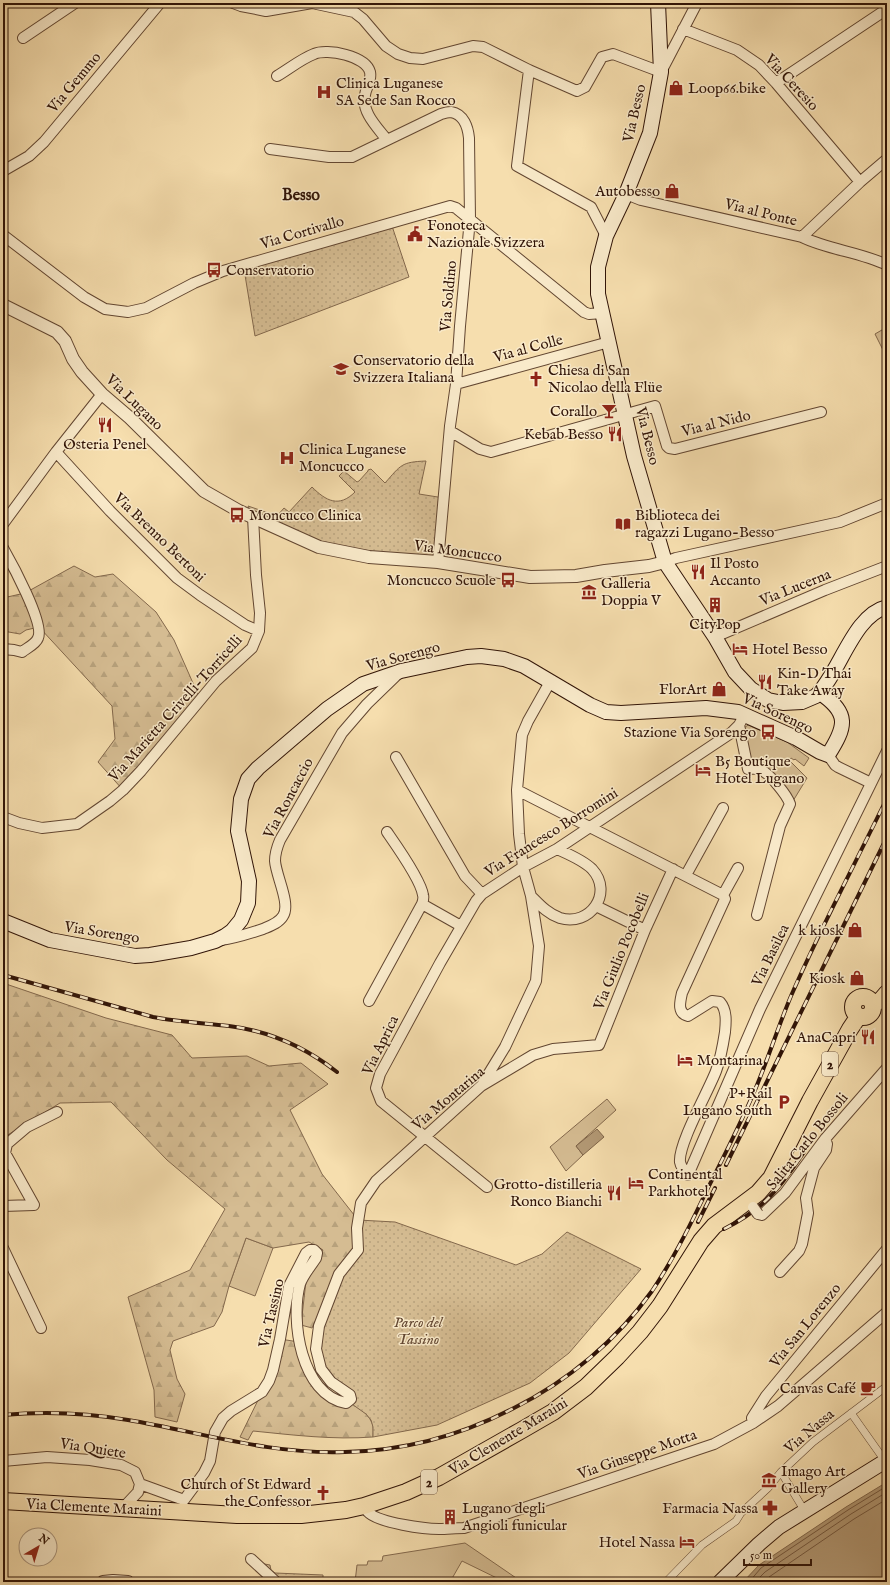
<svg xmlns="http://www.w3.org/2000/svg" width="890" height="1585" viewBox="0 0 890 1585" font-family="'IM FELL English',serif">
	<defs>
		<pattern id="forest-firs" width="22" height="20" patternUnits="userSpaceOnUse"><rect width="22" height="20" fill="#d5bc92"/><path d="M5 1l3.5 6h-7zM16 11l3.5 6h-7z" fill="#b7a17c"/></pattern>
		<pattern id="park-dots" width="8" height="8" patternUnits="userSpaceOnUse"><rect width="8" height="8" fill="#d5bc92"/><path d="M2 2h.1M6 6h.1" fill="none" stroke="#b7a17c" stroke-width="1.8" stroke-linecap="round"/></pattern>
	</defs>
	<rect width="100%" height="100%" fill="#f6deae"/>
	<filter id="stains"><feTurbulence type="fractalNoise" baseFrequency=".005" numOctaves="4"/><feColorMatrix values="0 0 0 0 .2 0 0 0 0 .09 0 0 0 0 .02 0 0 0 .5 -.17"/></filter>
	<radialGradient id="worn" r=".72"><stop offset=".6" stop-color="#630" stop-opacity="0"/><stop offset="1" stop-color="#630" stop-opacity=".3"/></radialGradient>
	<!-- grass -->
	<path fill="#d5bc92" stroke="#83684c" d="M887 327V358L875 334Z
		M748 725 787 742 809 758 804 766 795 759 794 760 791 758 789 760 807 778 793 801 752 767 744 728Z
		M607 1099 616 1110 576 1146 583 1155 566 1171 550 1147Z
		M246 1238 273 1248 255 1296 229 1286Z
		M465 1543 522 1582H505L462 1561 450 1582H355L357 1565H367L368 1561H382L383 1556Z"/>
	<!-- forest -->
	<path fill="url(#forest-firs)" stroke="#83684c" d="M74 566 95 577 113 574 156 612 174 640 200 699 123 790 98 762 115 739 112 706 39 627 26 630 20 634 3 631V598L25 593Z
		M3 983 106 1018 172 1035 192 1058 247 1056 269 1066 301 1063 328 1084 290 1110 322 1174 358 1220V1250L331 1287 312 1328 301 1325 306 1281 323 1250 309 1242 273 1248 246 1238 229 1286 222 1312 214 1326 173 1341 170 1350 177 1379 185 1394 177 1422 155 1417 154 1390 128 1297 190 1270 225 1209 167 1160 111 1102 60 1103 6 1136 3 1140Z
		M280 1339 299 1342 323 1391C337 1397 364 1406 371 1421 374 1426 373 1431 373 1437 333 1440 293 1435 253 1431L248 1440 240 1437 262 1392Z"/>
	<!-- park -->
	<path fill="url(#park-dots)" stroke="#83684c" d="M392 226 409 277 255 336 244 269Z
		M426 461 419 494 444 498 438 562 319 547 253 517 248 506 277 516 284 508 289 512 312 487C326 501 339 508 355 492L339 476 344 471 357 482 359 481 368 471V470L371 469 385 483C401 465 401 462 426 461Z
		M358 1220 395 1222 516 1265 542 1254 567 1232 641 1269 569 1353 530 1383 437 1425 373 1437V1427L371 1420 366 1414 349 1402 321 1369 319 1326 334 1286 358 1250Z
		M259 1563 270 1565 271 1570 275 1573 323 1575V1579L328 1580V1582H280Z"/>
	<!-- water -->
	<path fill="#b39975" stroke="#7f6449" d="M597 1129 604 1137 583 1155 576 1146Z
		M887 1482V1582H743L759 1565 846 1507Z"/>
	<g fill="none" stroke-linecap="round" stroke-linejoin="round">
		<!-- shore -->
		<path stroke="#72563e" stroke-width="1" d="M749 1582 761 1568 848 1510 887 1486
			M755 1582 765 1572 851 1514 887 1492
			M764 1582 769 1577 854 1519 887 1499"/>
		<!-- pedestrian casing -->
		<g stroke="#624631" stroke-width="8">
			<path id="pedestrian" d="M851 1413 885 1461
				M781 1472 804 1510
				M666 1582 702 1545 736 1521 741 1513 768 1488 781 1472 813 1442 887 1386"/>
		</g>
		<!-- minor casing -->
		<g stroke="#624631" stroke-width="12">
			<path id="minor" d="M233 3 241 6 266 11 312 3 354 12 363 19 386 46 398 54 410 58 423 59 473 46 483 47 529 70 577 91 585 87 602 57 613 54 661 72 697 3
				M683 29 737 50 759 65 776 83 860 182
				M23 38 75 3
				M529 70 517 166 591 207 606 236
				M277 76C289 69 301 59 314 54 327 48 366 56 370 72 372 81 366 87 365 95 361 112 378 128 387 140
				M776 83 887 9
				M270 149 329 157H352L441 114C444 113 449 112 451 112 464 114 468 128 469 138L470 219 460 326 456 384 450 426 438 562
				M3 171 29 156 44 142 160 3
				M626 194 641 200 802 237C829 250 860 252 887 265
				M3 235 84 297 105 309 128 312 146 308 194 283 223 271 450 206 456 208 584 312 589 314 603 313
				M802 237 860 182 887 159
				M456 384 609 342
				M450 431 480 449 491 452 655 406 667 446 669 448 675 449 821 412
				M56 452 110 511 177 578 200 595 245 625 259 631 260 613 256 575 253 517
				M3 524 56 452 102 394
				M3 548C11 562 45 624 38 638 36 644 27 648 22 652L14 650 3 649
				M665 562 676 558 840 522 887 503
				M715 637 825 590 887 566
				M739 725 748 769C753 769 757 768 761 770 770 774 787 795 790 804L780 826 757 915
				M828 755 835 765 838 767 871 783
				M396 757 465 876 482 894 523 867 557 849 731 733 739 725 745 714
				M517 790 723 895 725 899 682 993C680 1002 677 1013 688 1016L712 1001 720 1002C727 1010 726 1022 725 1032 723 1045 721 1058 716 1071 709 1090 678 1144 680 1162 681 1167 684 1171 688 1175
				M3 817 19 823 42 828 77 824 110 801 123 790 141 771 216 681 252 648 259 631
				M387 832C396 845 421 880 423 895 424 898 423 901 422 904
				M686 875 723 808
				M482 894 476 901 440 963 380 1074 376 1088 381 1101 487 1187
				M723 895 738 868
				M531 896C540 905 548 914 560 918 590 927 614 893 592 869 583 860 568 854 557 849
				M596 906 645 930
				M221 940C236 938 248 934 263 929 270 926 279 923 283 916 291 904 276 876 275 861 275 854 277 847 280 840L342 733 367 704 398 674
				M369 1001 422 904 461 926
				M483 1083 505 1047 536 981 539 946 531 896 523 867 519 834 517 790 522 735 528 721 550 682
				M688 1175 760 1009 887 751
				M3 1206 34 1205 5 1153 7 1144 27 1127 57 1112
				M758 1214 762 1215 785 1193 825 1139 887 1068
				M3 1248 41 1328
				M780 1272 799 1251 802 1244 808 1213 806 1198 814 1168 826 1150 827 1144 825 1139
				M753 1423 752 1418 766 1396 887 1249
				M3 1461 47 1457 90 1460 121 1465 135 1472 140 1484 138 1492 123 1508
				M140 1484 184 1500
				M184 1500 204 1473 210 1461 215 1432 223 1418 231 1411 262 1392 269 1381 273 1370 280 1339 289 1286 306 1253 310 1250H314L317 1253 316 1258C311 1266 303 1275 300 1284 290 1320 301 1395 346 1403L351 1399 350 1395 331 1382 321 1369 316 1349 319 1326 339 1274 358 1250 357 1228 361 1203 376 1181 481 1086 533 1055 553 1049 599 1045 645 930 673 869
				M364 1506C366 1508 367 1512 369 1513 381 1523 424 1529 439 1529 447 1529 456 1528 464 1528L714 1444 753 1423 778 1406 887 1312
				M251 1559 276 1582"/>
		</g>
		<!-- tertiary casing -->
		<g stroke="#624631" stroke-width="14">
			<path id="tertiary" d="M3 305 57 332 65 341 73 359 82 372 102 394 130 418 204 491 239 511 319 547 369 557 438 562 530 577 576 576 605 571 649 566 665 562
				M103 1582 113 1581 128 1582"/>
		</g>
		<!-- secondary casing -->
		<g stroke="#311407" stroke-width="16">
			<path id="secondary" d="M658 3 661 72 650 133 626 194 606 236 598 267V294L634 456 665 562 715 637 735 672 751 689 768 700 783 703 802 702 816 696C840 673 853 615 887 607
				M3 921 50 940 135 956 150 955 191 948 215 941 225 936 232 931 241 920 248 903 249 881 238 831 241 799 248 779 258 768 327 709 363 684 401 671 467 657 481 656 504 659 524 666 590 705 606 712 621 713 706 708 738 712 796 738 820 752 828 755C846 727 850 713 820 693
				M720 1582 759 1544 779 1527 887 1460"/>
		</g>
		<!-- primary casing -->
		<g stroke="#311407" stroke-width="18">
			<path id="primary" d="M853 1007a10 10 0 1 1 20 0a10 10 0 1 1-20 0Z
				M873 1004 881 1000 887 993
				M3 1501 237 1515H301L346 1510 364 1506 406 1492 439 1477 522 1430 553 1412 586 1387 617 1357 640 1332 660 1306 701 1241 714 1226 758 1193 771 1178 810 1101 850 1029 858 1017"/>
		</g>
		<!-- pedestrian -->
		<use href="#pedestrian" stroke="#f9eaca" stroke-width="7"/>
		<!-- minor -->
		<use href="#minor" stroke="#f9eaca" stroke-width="10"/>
		<!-- tertiary -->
		<use href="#tertiary" stroke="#f9eaca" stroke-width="12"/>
		<!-- secondary -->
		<use href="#secondary" stroke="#f9eaca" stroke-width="14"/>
		<!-- primary -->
		<use href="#primary" stroke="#f6deae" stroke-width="16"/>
		<!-- rail casing -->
		<g stroke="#311407" stroke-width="4">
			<path id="rail" d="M3 975 153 1017C179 1022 204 1023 229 1026 269 1031 305 1047 337 1072
				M726 1165 887 837
				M698 1222 715 1188
				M724 1229C764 1209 780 1188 804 1152
				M3 1415C45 1411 87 1413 128 1420 200 1432 271 1455 345 1452 404 1451 462 1435 514 1408 568 1381 617 1340 652 1291 673 1260 690 1226 706 1192 723 1158 740 1125 755 1090 768 1059 778 1027 791 996 820 929 855 864 887 798"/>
		</g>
		<!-- rail -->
		<use href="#rail" stroke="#f9eaca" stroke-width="2.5" stroke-dasharray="8" stroke-linecap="butt"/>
		<!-- minor-bridge casing -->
		<g stroke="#624631" stroke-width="12" stroke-linecap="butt">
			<path id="minor-bridge" d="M753 1207 758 1214"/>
		</g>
		<!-- minor-bridge -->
		<use href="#minor-bridge" stroke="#f9eaca" stroke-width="10"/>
	</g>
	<!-- icons -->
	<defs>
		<g id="shop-bare" transform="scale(1.2)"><path d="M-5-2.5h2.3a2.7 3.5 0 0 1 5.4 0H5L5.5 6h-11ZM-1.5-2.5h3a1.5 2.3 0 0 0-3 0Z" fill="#8f2418" stroke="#f9eaca" stroke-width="2.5" paint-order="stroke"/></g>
		<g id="hospital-bare" transform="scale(1.2)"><path d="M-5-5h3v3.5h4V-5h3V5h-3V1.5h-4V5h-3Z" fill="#8f2418" stroke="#f9eaca" stroke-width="2.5" paint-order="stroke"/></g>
		<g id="civic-bare" transform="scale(1.2)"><path d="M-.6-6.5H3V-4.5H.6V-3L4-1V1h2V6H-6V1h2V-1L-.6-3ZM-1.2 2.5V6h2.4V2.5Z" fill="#8f2418" stroke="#f9eaca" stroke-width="2.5" paint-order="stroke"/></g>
		<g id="bus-bare" transform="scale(1.2)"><path d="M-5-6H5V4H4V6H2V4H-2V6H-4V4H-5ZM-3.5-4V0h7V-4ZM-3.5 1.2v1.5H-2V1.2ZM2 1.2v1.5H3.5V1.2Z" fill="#8f2418" stroke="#f9eaca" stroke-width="2.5" paint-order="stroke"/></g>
		<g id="university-bare" transform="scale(1.2)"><path d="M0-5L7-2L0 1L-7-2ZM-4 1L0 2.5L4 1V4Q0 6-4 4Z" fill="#8f2418" stroke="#f9eaca" stroke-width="2.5" paint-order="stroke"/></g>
		<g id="church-bare" transform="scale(1.2)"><path d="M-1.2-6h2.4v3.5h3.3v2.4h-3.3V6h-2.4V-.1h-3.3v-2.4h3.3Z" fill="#8f2418" stroke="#f9eaca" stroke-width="2.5" paint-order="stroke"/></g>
		<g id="bar-bare" transform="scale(1.2)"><path d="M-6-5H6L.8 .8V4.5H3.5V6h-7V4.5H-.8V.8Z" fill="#8f2418" stroke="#f9eaca" stroke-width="2.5" paint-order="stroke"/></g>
		<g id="restaurant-bare" transform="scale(1.2)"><path d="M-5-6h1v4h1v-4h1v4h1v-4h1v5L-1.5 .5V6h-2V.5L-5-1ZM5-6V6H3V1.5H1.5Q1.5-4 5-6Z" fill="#8f2418" stroke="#f9eaca" stroke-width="2.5" paint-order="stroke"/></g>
		<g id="library-bare" transform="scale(1.2)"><path d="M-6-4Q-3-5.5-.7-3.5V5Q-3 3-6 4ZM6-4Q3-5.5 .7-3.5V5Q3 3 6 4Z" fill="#8f2418" stroke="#f9eaca" stroke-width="2.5" paint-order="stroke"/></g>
		<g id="museum-bare" transform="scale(1.2)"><path d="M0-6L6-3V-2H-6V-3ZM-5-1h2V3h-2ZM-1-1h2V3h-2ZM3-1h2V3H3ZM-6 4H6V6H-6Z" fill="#8f2418" stroke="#f9eaca" stroke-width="2.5" paint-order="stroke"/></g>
		<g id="building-bare" transform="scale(1.2)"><path d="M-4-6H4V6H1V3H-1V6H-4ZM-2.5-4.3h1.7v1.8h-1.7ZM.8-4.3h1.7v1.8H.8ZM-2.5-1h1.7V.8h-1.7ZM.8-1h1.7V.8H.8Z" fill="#8f2418" stroke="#f9eaca" stroke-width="2.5" paint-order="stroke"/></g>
		<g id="hotel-bare" transform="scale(1.2)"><path d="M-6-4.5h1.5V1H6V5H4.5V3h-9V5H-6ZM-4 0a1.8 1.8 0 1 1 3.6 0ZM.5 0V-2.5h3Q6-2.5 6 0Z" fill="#8f2418" stroke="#f9eaca" stroke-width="2.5" paint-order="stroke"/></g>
		<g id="parking-bare" transform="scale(1.2)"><path d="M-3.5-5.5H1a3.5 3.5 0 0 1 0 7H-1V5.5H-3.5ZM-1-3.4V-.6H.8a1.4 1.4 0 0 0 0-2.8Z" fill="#8f2418" stroke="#f9eaca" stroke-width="2.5" paint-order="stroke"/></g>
		<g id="cafe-bare" transform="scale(1.2)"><path d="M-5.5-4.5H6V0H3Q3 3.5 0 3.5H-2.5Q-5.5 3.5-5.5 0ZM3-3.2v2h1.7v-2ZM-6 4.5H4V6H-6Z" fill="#8f2418" stroke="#f9eaca" stroke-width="2.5" paint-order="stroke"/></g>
		<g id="pharmacy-bare" transform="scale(1.2)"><path d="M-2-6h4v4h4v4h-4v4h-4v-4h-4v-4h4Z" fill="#8f2418" stroke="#f9eaca" stroke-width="2.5" paint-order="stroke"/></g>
	</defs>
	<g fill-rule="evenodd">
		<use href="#shop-bare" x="676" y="88"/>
		<use href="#hospital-bare" x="324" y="92"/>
		<use href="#shop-bare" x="672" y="191"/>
		<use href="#civic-bare" x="415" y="234"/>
		<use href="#bus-bare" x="214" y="270"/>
		<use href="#university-bare" x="341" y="369"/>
		<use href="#church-bare" x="536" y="379"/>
		<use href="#bar-bare" x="609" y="411"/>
		<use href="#restaurant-bare" x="105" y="425"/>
		<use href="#restaurant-bare" x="615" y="434"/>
		<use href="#hospital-bare" x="287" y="458"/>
		<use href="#bus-bare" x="237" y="515"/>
		<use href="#library-bare" x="623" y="524"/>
		<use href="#restaurant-bare" x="698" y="572"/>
		<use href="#bus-bare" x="508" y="580"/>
		<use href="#museum-bare" x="589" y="592"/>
		<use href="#building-bare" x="715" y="605"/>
		<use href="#hotel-bare" x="740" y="649"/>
		<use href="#restaurant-bare" x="765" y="682"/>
		<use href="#shop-bare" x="719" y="689"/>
		<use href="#bus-bare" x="768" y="732"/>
		<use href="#hotel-bare" x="703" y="770"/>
		<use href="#shop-bare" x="855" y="930"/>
		<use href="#shop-bare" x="857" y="978"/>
		<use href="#restaurant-bare" x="868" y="1037"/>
		<use href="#hotel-bare" x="685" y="1060"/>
		<use href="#parking-bare" x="784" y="1102"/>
		<use href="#hotel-bare" x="636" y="1183"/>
		<use href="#restaurant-bare" x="614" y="1193"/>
		<use href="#cafe-bare" x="868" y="1388"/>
		<use href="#museum-bare" x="769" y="1480"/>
		<use href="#church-bare" x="323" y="1493"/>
		<use href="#pharmacy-bare" x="770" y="1508"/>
		<use href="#building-bare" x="450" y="1517"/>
		<use href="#hotel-bare" x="687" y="1542"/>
	</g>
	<g text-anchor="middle" stroke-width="3" stroke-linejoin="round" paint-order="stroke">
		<!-- shield labels -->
		<g fill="#f9eaca" stroke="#6d5442" stroke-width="1">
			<rect x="822" y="1052" width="16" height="24" rx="3"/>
			<rect x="421" y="1470" width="16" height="24" rx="3"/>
		</g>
		<g font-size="14" font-weight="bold" fill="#311407">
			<text x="830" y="1069">2</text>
			<text x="429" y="1487">2</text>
		</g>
		<!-- street labels -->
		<g font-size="15" fill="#311407" stroke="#f9eaca">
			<text transform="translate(74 82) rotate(-50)" y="5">Via Gemmo</text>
			<text transform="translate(792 82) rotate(47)" y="5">Via Ceresio</text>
			<text transform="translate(634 113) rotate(-77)" y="5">Via Besso</text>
			<text transform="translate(761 212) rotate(14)" y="5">Via al Ponte</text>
			<text transform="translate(302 232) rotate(-16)" y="5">Via Cortivallo</text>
			<text transform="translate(448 296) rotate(-85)" y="5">Via Soldino</text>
			<text transform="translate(528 348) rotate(-15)" y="5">Via al Colle</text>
			<text transform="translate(135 402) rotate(44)" y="5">Via Lugano</text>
			<text transform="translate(716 423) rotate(-14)" y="5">Via al Nido</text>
			<text transform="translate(648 436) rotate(76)" y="5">Via Besso</text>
			<text transform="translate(160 537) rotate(44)" y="5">Via Brenno Bertoni</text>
			<text transform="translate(458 551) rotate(8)" y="5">Via Moncucco</text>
			<text transform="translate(795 587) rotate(-22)" y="5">Via Lucerna</text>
			<text transform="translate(403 656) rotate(-15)" y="5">Via Sorengo</text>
			<text transform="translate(175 708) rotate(-48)" y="5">Via Marietta Crivelli-Torricelli</text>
			<text transform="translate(778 713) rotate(25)" y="5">Via Sorengo</text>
			<text transform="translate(288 798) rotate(-62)" y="5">Via Roncaccio</text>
			<text transform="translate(551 832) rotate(-32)" y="5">Via Francesco Borromini</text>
			<text transform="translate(102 932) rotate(9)" y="5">Via Sorengo</text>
			<text transform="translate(621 951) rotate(-68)" y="5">Via Giulio Pocobelli</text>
			<text transform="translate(770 955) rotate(-64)" y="5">Via Basilea</text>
			<text transform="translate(380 1045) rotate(-64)" y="5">Via Aprica</text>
			<text transform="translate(448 1098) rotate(-40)" y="5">Via Montarina</text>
			<text transform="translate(807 1141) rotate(-51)" y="5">Salita Carlo Bossoli</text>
			<text transform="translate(271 1313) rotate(-77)" y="5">Via Tassino</text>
			<text transform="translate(805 1325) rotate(-51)" y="5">Via San Lorenzo</text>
			<text transform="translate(809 1431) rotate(-40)" y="5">Via Nassa</text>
			<text transform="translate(508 1436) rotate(-31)" y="5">Via Clemente Maraini</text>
			<text transform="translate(93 1448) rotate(9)" y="5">Via Quiete</text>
			<text transform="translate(637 1454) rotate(-19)" y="5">Via Giuseppe Motta</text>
			<text transform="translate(94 1507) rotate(3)" y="5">Via Clemente Maraini</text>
		</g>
		<!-- poi labels -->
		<g font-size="15" fill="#311407" stroke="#f9eaca" text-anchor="start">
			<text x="336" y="88">Clinica Luganese<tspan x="336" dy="17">SA Sede San Rocco</tspan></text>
			<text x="688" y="93">Loop66.bike</text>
			<text x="660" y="196" text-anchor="end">Autobesso</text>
			<text x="427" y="230">Fonoteca<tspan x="427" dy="17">Nazionale Svizzera</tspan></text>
			<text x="226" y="275">Conservatorio</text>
			<text x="353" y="365">Conservatorio della<tspan x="353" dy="17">Svizzera Italiana</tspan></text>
			<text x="548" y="375">Chiesa di San<tspan x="548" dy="17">Nicolao della Flüe</tspan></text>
			<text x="597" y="416" text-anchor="end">Corallo</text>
			<text x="603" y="439" text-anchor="end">Kebab Besso</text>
			<text x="105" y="449" text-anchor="middle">Osteria Penel</text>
			<text x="299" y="454">Clinica Luganese<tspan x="299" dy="17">Moncucco</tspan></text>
			<text x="249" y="520">Moncucco Clinica</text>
			<text x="635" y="520">Biblioteca dei<tspan x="635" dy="17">ragazzi Lugano-Besso</tspan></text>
			<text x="710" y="568">Il Posto<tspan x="710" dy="17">Accanto</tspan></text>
			<text x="496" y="585" text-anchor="end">Moncucco Scuole</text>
			<text x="601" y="588">Galleria<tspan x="601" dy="17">Doppia V</tspan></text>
			<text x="715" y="629" text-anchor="middle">CityPop</text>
			<text x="752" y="654">Hotel Besso</text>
			<text x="777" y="678">Kin-D Thai<tspan x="777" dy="17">Take Away</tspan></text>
			<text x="707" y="694" text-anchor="end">FlorArt</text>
			<text x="756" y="737" text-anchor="end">Stazione Via Sorengo</text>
			<text x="715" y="766">B5 Boutique<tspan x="715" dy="17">Hotel Lugano</tspan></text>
			<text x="843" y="935" text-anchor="end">k kiosk</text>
			<text x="845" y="983" text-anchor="end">Kiosk</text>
			<text x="856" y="1042" text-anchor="end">AnaCapri</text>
			<text x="697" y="1065">Montarina</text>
			<text x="772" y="1098" text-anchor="end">P+Rail<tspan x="772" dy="17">Lugano South</tspan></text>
			<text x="648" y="1179">Continental<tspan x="648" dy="17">Parkhotel</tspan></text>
			<text x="602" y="1189" text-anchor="end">Grotto-distilleria<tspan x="602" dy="17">Ronco Bianchi</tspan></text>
			<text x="856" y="1393" text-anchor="end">Canvas Café</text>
			<text x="781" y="1476">Imago Art<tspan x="781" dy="17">Gallery</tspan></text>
			<text x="311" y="1489" text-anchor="end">Church of St Edward<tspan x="311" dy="17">the Confessor</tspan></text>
			<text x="462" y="1513">Lugano degli<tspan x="462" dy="17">Angioli funicular</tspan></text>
			<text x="758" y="1513" text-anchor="end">Farmacia Nassa</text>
			<text x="675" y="1547" text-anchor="end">Hotel Nassa</text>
		</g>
		<!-- park labels -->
		<g font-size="15" font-style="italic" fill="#624631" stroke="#f9eaca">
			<text x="418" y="1327">Parco del<tspan x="418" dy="17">Tassino</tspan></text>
		</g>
		<!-- neighbourhood labels -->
		<g font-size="16" font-weight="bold" fill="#311407" stroke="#f9eaca">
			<text x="301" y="200">Besso</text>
		</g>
	</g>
	<!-- margin -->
	<rect width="890" height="1585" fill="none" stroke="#f6deae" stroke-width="16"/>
	<rect x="4" y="4" width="882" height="1577" fill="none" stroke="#311407" stroke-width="2"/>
	<rect x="8" y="8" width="874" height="1569" fill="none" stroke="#311407"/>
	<!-- north arrow -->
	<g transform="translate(38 1547) rotate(38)"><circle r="19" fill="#f9eaca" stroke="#a9947c"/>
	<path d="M0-3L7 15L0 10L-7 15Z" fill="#8f2418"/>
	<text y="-6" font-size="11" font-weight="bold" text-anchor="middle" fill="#311407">N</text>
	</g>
	<!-- scale -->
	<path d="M744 1559v6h67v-6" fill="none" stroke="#311407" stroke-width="2"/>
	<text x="750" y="1559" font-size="12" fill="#311407" stroke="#f9eaca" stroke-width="3" paint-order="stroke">50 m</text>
	<rect width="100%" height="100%" filter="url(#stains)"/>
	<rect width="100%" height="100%" fill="url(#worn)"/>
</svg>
